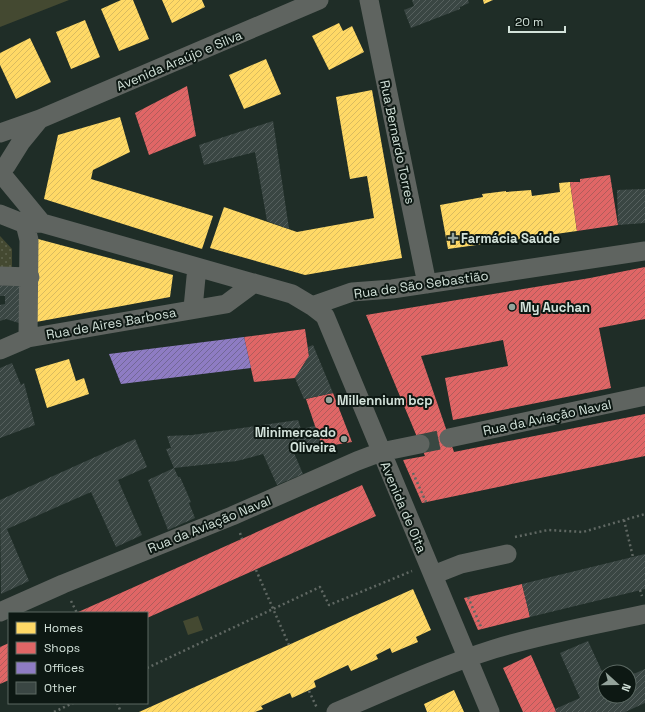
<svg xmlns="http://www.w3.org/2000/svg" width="645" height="712" viewBox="0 0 645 712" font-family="'Space Grotesk',sans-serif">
	<defs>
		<pattern id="grass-dots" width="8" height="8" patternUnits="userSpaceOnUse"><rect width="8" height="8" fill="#444931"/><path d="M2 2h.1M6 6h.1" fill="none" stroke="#5e634e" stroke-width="1.8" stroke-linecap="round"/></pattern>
		<pattern id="homes-hatch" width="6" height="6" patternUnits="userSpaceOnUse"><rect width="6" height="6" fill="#ffd966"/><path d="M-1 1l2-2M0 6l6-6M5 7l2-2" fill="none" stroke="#d9bb5f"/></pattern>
		<pattern id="shops-hatch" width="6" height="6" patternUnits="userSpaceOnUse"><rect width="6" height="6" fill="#e06666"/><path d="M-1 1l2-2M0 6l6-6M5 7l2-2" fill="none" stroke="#b05c5b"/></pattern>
		<pattern id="offices-hatch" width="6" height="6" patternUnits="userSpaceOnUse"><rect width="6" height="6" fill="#8e7cc3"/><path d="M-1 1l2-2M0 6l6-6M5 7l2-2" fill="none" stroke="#726896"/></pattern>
		<pattern id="building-hatch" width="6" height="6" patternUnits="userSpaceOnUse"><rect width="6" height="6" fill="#3a4643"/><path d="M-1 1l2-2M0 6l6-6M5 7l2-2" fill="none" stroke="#56605e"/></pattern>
	</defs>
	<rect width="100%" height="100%" fill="#1f2d27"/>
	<!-- grass -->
	<path fill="url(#grass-dots)" d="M0 236 12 249V270L0 269Z"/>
	<!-- park -->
	<path fill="#444931" d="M0 0H69L0 27Z
		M198 616 203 630 188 635 183 621Z"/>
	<!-- homes -->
	<path fill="url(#homes-hatch)" d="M121 0H133L149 39 119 51 101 9Z
		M162 0H202L205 7 172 23Z
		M483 0H493L484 4Z
		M85 20 100 57 71 69 56 32Z
		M339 23 343 31 352 26 364 52 329 70 312 36Z
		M30 38 51 82 16 99 0 65V53Z
		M266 59 281 94 244 109 229 75Z
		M372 90 402 258 305 275 210 248 224 207 297 232 374 218 367 176 350 179 336 97Z
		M120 117 130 152 93 170 91 179 213 216 202 249 44 199 58 135Z
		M570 182 577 231 448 249 440 205 483 197 482 194 506 191V192L531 190 532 196 560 192 559 183Z
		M38 239 173 275 170 297 36 322Z
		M69 359 76 381 84 378 89 394 47 408 35 369Z
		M413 589 431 630 416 637 418 642 392 653 390 648 376 655 378 659 351 671 348 665 314 681 316 687 292 698 290 693 261 706 263 709 255 712H139Z
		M454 690 464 712H427L424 704Z"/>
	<!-- shops -->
	<path fill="url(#shops-hatch)" d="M187 86 196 136 149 155 135 113Z
		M610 175 618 225 577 231 570 182H580V179Z
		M645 267V319L599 328 611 388 453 420 445 378 508 366 503 340 421 356 454 452 645 414V456L422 503 403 460 425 456 366 315 590 278Z
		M305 329 309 356 295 378 254 382 244 337Z
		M333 393 352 442 322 447 306 399Z
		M362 485 376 516 147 618V613H76Z
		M522 584 530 617 478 630 464 598Z
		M9 643V680L0 684V647Z
		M531 655 555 709 556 712H523L503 668Z"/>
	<!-- offices -->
	<path fill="url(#offices-hatch)" d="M244 337 251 368 121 384 109 354Z"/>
	<!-- building -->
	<path fill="url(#building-hatch)" d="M412 0H468L469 3 460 7V9L411 28 404 10 414 6Z
		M273 121 289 229 267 221 255 152 204 165 199 145Z
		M645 189V223L618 225 617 190Z
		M0 285 19 286V323L6 319 0 321V305L5 304V296H0Z
		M313 345 333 393 304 399 295 378 309 356 308 347Z
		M12 363 21 385 24 383 35 425 0 438V368Z
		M298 420 301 429 315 426 322 447 294 453 303 474 277 485 263 454 237 461 174 468 166 449 171 448 167 436 192 435Z
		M135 439 147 467 118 480 142 535 116 547 91 492 7 529 29 581 1 594 0 500Z
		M174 468 178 477H180L191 502 189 503 195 518 168 530 148 480Z
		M645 554V589L530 617 522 584Z
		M588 641 605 678V696H629V676L645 669V703L625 712H556L555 709 580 698 560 653Z"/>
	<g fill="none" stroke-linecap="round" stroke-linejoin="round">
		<!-- minor-tunnel -->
		<path stroke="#3a4842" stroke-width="19" stroke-dasharray="19 10" stroke-linecap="butt" d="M420 444 449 438"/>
		<!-- path -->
		<path stroke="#606863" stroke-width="2.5" stroke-dasharray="2 3" stroke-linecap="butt" d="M413 473 426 502
			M624 520 633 557
			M240 533 242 539
			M515 537 548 530 583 532 645 514
			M256 570 289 645
			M640 590 642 596
			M468 597 482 629
			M71 601 77 613
			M147 668 320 587 329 605 412 571
			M309 691 317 708
			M117 703 121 712
			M54 712 73 703"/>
		<!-- minor -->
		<path stroke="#5f6460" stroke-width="19" d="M369 0 427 284
			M0 133 40 119 319 0
			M6 166 21 142 39 120
			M5 178 42 223
			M0 214 25 224 42 223 292 294 312 306 325 316 490 712
			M25 224 29 240 28 338
			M0 276 30 277
			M312 306 352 292 392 289 645 251
			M193 308 197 267
			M0 350 28 338 226 304 254 283
			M449 438 645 396
			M433 575 461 564 507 554
			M0 612 63 584 232 516 357 461 381 452 420 444
			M336 712C388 690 440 666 494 649 543 634 594 625 645 614"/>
	</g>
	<!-- markers -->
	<g fill="#94a39b" stroke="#0d1813" stroke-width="1.5">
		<path d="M451 232h4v4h4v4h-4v4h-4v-4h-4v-4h4z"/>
		<circle cx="512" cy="307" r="4"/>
		<circle cx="329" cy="400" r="4"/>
		<circle cx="344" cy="439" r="4"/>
	</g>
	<g text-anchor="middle" stroke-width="4" stroke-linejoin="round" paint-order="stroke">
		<!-- street labels -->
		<g font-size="13" fill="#d3e2da" stroke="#0d1813">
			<text transform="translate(179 60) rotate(-23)" y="5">Avenida Araújo e Silva</text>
			<text transform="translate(398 142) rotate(78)" y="5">Rua Bernardo Torres</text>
			<text transform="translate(421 284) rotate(-8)" y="5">Rua de São Sebastião</text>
			<text transform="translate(111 323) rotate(-10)" y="5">Rua de Aires Barbosa</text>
			<text transform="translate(547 417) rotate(-12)" y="5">Rua da Aviação Naval</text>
			<text transform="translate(404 507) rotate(67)" y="5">Avenida de Oita</text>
			<text transform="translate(209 524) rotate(-22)" y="5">Rua da Aviação Naval</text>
		</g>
		<!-- poi labels -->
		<g font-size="13" font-weight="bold" fill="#d3e2da" stroke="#0d1813" text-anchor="start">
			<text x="461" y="243">Farmácia Saúde</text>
			<text x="520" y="312">My Auchan</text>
			<text x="337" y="405">Millennium bcp</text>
			<text x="336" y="437" text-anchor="end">Minimercado<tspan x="336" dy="15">Oliveira</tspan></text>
		</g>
	</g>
	<!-- legend -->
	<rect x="8" y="612" width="140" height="92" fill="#0d1813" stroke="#5c6963"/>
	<rect x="16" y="622" width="20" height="12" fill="#ffd966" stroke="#5c6963"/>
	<text x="44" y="632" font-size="12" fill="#d3e2da">Homes</text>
	<rect x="16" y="642" width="20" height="12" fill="#e06666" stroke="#5c6963"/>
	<text x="44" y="652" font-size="12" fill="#d3e2da">Shops</text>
	<rect x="16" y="662" width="20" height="12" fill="#8e7cc3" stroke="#5c6963"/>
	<text x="44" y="672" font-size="12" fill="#d3e2da">Offices</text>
	<rect x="16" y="682" width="20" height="12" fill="#3a4643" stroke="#5c6963"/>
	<text x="44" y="692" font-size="12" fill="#d3e2da">Other</text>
	<!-- north arrow -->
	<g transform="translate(617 684) rotate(111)"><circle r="19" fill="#0d1813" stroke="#5c6963"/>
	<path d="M0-3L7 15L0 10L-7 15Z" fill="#94a39b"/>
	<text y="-6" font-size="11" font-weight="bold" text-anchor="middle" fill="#d3e2da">N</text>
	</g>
	<!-- scale -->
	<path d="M509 26v6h56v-6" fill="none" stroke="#d3e2da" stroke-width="2"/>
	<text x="515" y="26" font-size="12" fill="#d3e2da" stroke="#0d1813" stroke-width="3" paint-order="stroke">20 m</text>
</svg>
